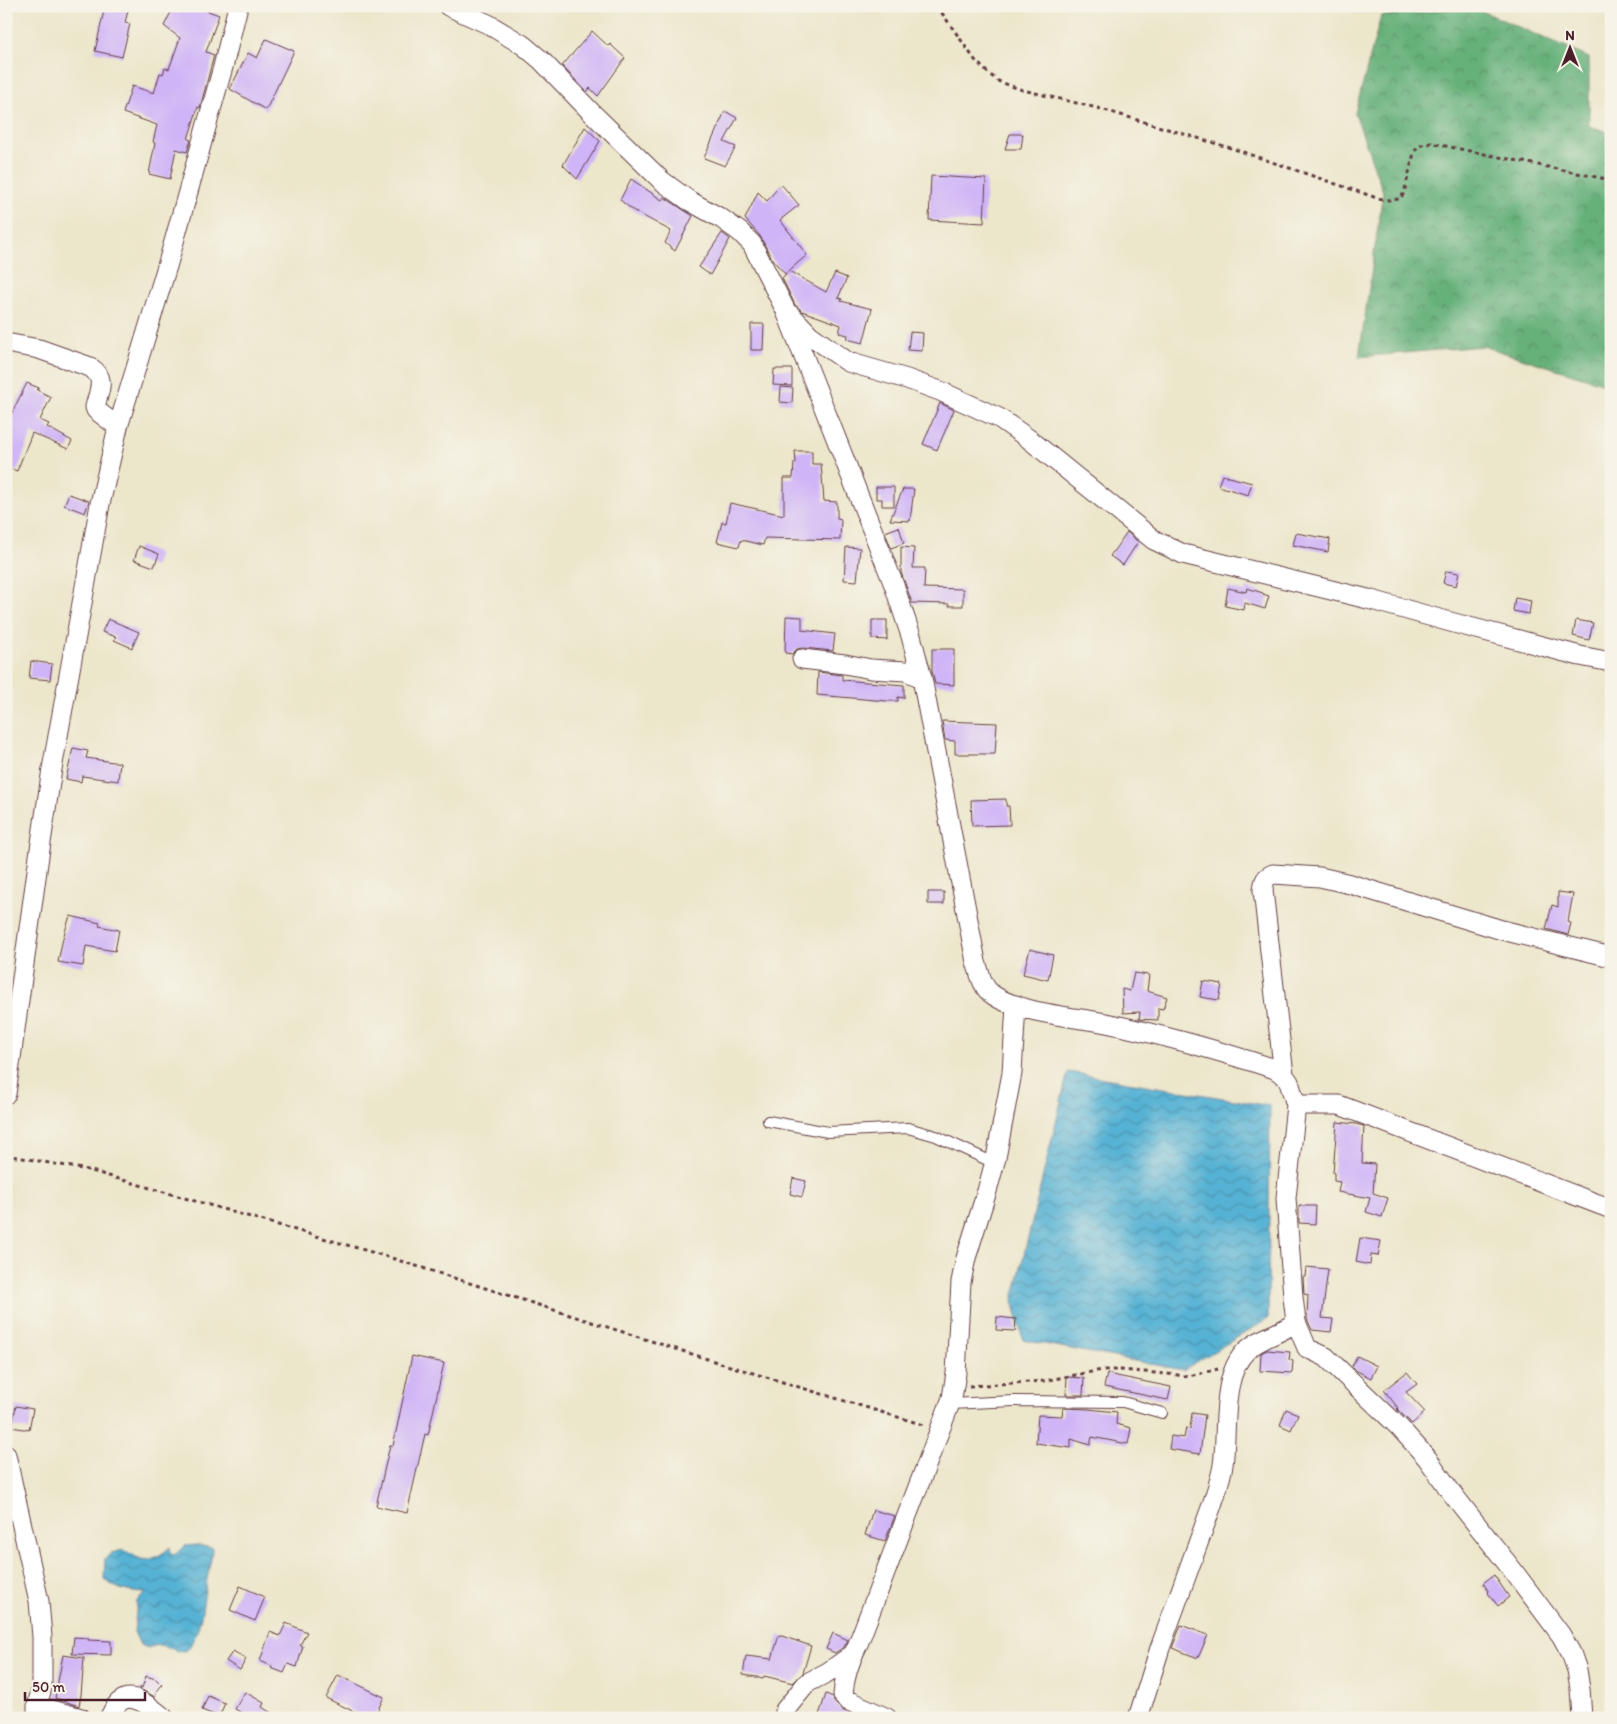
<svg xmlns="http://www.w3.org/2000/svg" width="1617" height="1724" viewBox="0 0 1617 1724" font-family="Itim,sans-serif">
	<defs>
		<pattern id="forest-crowns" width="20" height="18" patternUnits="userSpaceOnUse" patternTransform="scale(1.25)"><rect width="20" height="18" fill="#66b17a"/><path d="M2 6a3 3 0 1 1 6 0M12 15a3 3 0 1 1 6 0" fill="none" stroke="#568f64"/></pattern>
		<pattern id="water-waves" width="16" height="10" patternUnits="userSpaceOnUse" patternTransform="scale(1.25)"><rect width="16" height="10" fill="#56b2d4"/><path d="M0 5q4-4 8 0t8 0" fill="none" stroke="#4990ac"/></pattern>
	</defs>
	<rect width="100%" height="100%" fill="#f7f3e8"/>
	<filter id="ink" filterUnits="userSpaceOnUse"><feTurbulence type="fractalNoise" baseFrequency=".02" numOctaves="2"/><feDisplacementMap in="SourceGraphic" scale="10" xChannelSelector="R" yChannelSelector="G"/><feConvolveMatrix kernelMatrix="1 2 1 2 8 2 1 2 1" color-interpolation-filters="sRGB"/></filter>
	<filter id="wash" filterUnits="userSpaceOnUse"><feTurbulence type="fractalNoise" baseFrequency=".0096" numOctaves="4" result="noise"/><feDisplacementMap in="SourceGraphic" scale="20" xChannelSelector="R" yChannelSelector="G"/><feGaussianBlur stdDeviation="1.12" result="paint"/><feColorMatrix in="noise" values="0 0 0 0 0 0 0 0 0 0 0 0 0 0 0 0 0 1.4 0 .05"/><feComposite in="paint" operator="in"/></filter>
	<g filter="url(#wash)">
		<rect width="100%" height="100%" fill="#ece6cb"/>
		<!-- forest -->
		<path fill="url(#forest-crowns)" stroke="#586852" d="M1473 7 1589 58V126L1611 133V386L1483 346 1359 357 1383 192 1355 113 1381 16Z"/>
		<!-- water -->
		<path fill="url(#water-waves)" stroke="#506880" d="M1068 1072 1270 1106 1268 1319 1183 1370 1023 1340 1013 1300Z
			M198 1545 212 1548C212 1559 209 1567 207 1579 202 1603 203 1629 187 1650L177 1652C167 1645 159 1643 148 1648L140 1645 134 1632 137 1601 146 1593C129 1592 118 1591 104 1579L105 1559 111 1553 123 1550C129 1552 135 1557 141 1559 151 1562 163 1554 170 1547L171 1555 176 1554 184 1546Z"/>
		<g id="blocks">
			<!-- building -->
			<path fill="#cfb4f7" d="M105 6H129L125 23 130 24 122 57 95 51Z
				M174 6H205L203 9 219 15 206 52 214 55 200 108 198 107 188 139 191 140 187 152 176 149 170 179 149 174 155 143 153 142 157 125 123 113 132 86 154 93 160 73 163 74 165 68 169 69 180 38 164 26Z
				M592 31 608 46 610 44 625 58 598 96 590 88 587 92 562 66Z
				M266 39 294 51 266 110 230 89 248 53 257 58Z
				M725 111 737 118 724 142 736 147 725 166 704 158Z
				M585 127 600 141 577 179 563 165Z
				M1010 134H1023L1021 149H1005Z
				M931 176 986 179 984 223 929 220Z
				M631 179 662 200 664 197 693 216 675 251 665 243 671 231 634 211 620 200Z
				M781 184 799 205 780 220 807 255 785 274 772 259 760 236 745 219 758 192 767 201Z
				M722 233 730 239 710 275 699 267Z
				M789 271 826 292 835 273 847 278 838 298 842 299 841 301 872 309 863 343 847 339 848 335 839 333 841 325 802 311 795 305 782 278Z
				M751 324H764L763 350H751Z
				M910 332 923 333 922 351 908 350Z
				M774 369H792V386L773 385Z
				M27 383 39 388 37 390 51 397 40 420 49 424 47 427 72 441 68 449 32 433 17 471 6 467V424Z
				M781 387 793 388 792 403 780 402Z
				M940 403 954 410 937 450 923 444Z
				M795 451H812V464H821L824 501 837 502V518L841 519 840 540 765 538 763 545 741 540 739 547 717 542 722 522 726 523 730 503 784 515V478H793L794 463H796Z
				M1222 475 1252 483 1248 495 1218 486Z
				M876 487H894V506H882V499H876Z
				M903 489H914L910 521 890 520Z
				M69 494 89 501 85 513 64 505Z
				M899 527 904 543 891 548 885 532Z
				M1127 532 1138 542 1123 565 1110 556Z
				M1296 533 1330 539 1328 552 1293 545Z
				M139 546 159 554 154 567 134 560Z
				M846 547 860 548 857 581 844 580Z
				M901 547 914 548 913 568H925L924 588 963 589V606H949V604L912 603 901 572Z
				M1446 571 1459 573 1456 586 1443 583Z
				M1228 588 1246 592 1247 588 1263 593V594L1269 596 1265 609 1245 603 1244 610 1225 606Z
				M1515 598 1531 601 1529 614 1513 611Z
				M786 616 802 617V630L835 634 833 651 803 648 797 649 792 654 785 653Z
				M108 619 139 632 132 648 114 640 116 637 102 632Z
				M872 620H887V640L872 639Z
				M1576 620 1593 623 1589 640 1573 636Z
				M932 649H954V685L935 684 932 671Z
				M31 661 52 664 50 680 29 678Z
				M818 672 842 675V680L904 685V698L898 697V701H887L817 695Z
				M942 721 997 723 995 754H955V741L945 740Z
				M73 748 88 751 86 758 120 763 118 781 82 776 81 782 66 779Z
				M1006 799V806H1009L1010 825 972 826 971 800Z
				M928 892H944V904H928Z
				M1558 892 1573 894 1568 922 1571 923 1568 935 1546 929 1552 905 1558 907Z
				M70 916 100 923 99 926 119 930 115 951 86 946 83 966 58 962 63 938Z
				M1030 949 1053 955 1048 980 1023 974Z
				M1134 973 1149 975 1147 991 1167 997 1163 1009 1158 1008V1020L1139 1019 1140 1012 1123 1013 1122 989 1130 991Z
				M1203 981 1222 984 1219 1000 1200 997Z
				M1337 1122 1356 1124 1364 1126 1362 1163 1375 1164 1373 1193 1388 1198 1382 1217 1366 1212 1370 1198 1338 1192 1340 1182 1334 1181V1173H1333Z
				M793 1178 806 1181 802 1197 790 1194Z
				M1299 1206H1316L1315 1224 1299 1223Z
				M1360 1238 1381 1241 1378 1256 1371 1255 1370 1265 1356 1262Z
				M1306 1267 1328 1269 1322 1318 1333 1319 1331 1332 1312 1330 1307 1319 1308 1295 1304 1294 1303 1277H1305Z
				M997 1317 1016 1319 1015 1331 996 1330Z
				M1267 1350 1290 1352 1289 1360 1293 1361 1292 1373 1260 1371 1261 1353Z
				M412 1356 444 1363 428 1435 425 1434 407 1513 376 1506 390 1445 393 1446Z
				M1357 1356 1377 1366 1371 1378 1357 1371 1352 1366Z
				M1407 1372 1417 1384 1406 1392 1425 1412 1412 1424 1397 1409 1398 1408 1384 1390Z
				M1107 1374 1171 1387 1168 1400 1104 1387Z
				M1067 1377 1084 1378 1083 1395H1066Z
				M16 1406 33 1409 29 1430 12 1427Z
				M1063 1408 1088 1409 1117 1412 1116 1424 1131 1428 1128 1444 1092 1437 1090 1445 1071 1439V1448L1036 1443 1038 1415 1062 1416Z
				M1286 1409 1298 1414 1291 1430 1280 1425Z
				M1192 1413 1205 1415 1200 1454 1169 1449 1171 1436 1184 1438 1186 1428 1190 1429Z
				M873 1510 895 1516 885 1541 865 1535Z
				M1494 1575 1509 1597 1498 1606 1488 1593 1489 1592 1483 1583Z
				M240 1586 265 1597 255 1621 230 1610Z
				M286 1623 307 1632 300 1645 303 1646 297 1667 288 1664 284 1673 271 1668 272 1666 260 1661 270 1632 280 1636Z
				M1181 1625 1208 1635 1198 1658 1172 1648Z
				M833 1633 848 1640 844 1647 835 1653 826 1649Z
				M779 1635 811 1646 803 1673 793 1683 764 1676 763 1678 743 1675 746 1656 772 1659Z
				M74 1637 88 1638V1640L111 1641V1655L72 1654Z
				M233 1651 246 1659 240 1670 226 1661Z
				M63 1655 84 1658 81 1695 79 1706 55 1698Z
				M338 1675 384 1697 374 1718H367L326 1698Z
				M146 1676 156 1679 162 1685 157 1691 155 1697 140 1689V1687L142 1688Z
				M245 1692 264 1703 262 1707 279 1718H250L235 1709Z
				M826 1694 833 1697 834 1702 842 1710 859 1718H818Z
				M208 1696 225 1703 219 1717 202 1710Z"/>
		</g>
	</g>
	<g filter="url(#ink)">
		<use href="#blocks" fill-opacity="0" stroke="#623d43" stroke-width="1"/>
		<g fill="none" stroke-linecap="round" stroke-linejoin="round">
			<!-- service casing -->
			<g stroke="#623d43" stroke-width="12">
				<path id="service" d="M768 1121 828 1132 908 1128 936 1136 994 1163
					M950 1404 1014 1401 1123 1402 1162 1413"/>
			</g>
			<!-- minor casing -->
			<g stroke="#623d43" stroke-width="21">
				<path id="minor" d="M448 6 488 24 523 45 541 60 591 112 662 181 688 200 722 219 740 232 752 244 785 309 894 585 911 636 922 678 976 962C980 973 982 988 993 995 1019 1013 1075 1017 1106 1023 1163 1035 1220 1051 1275 1069L1284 1075 1289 1082 1296 1105 1286 1198 1293 1297 1296 1322 1307 1348 1326 1357 1399 1427 1427 1458 1451 1492 1514 1572 1561 1635 1571 1653 1577 1670 1580 1688 1582 1718
					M791 315 810 335 848 362 907 379 940 391 999 418 1029 439 1154 540 1183 554 1368 599 1454 623 1580 656 1611 662
					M6 343 39 349 90 367C107 378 99 390 95 407L96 410 118 427
					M802 659 845 664 871 669 906 671 922 678
					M1284 1075 1263 890C1264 881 1265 877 1273 874L1320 877 1350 884 1502 930 1611 957
					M6 1094 39 856 52 769 100 504 118 427 168 263 223 67 238 6
					M1296 1105H1339L1611 1209
					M6 1455 39 1601 42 1637V1687L37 1706V1718
					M37 1706 81 1718
					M785 1710 807 1683 828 1672 852 1655
					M109 1718C113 1712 115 1704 121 1701 134 1691 154 1710 164 1718
					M887 1718 847 1700 843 1695C844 1677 850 1660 858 1644L952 1398 956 1373 961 1282 966 1258 987 1191 996 1158 1012 1073 1016 1005
					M1138 1718 1160 1648 1212 1505C1216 1492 1221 1478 1223 1465 1228 1431 1220 1375 1247 1350 1261 1337 1280 1334 1296 1322"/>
			</g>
			<!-- path -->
			<path stroke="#623d43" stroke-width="3" stroke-dasharray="4 4" stroke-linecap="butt" d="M937 6 975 60 988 73 998 81 1019 89 1101 109 1234 149 1374 197 1386 200 1400 199 1404 193 1414 153 1418 146 1431 143 1611 180
				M6 1155 88 1170 385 1256 720 1363 924 1425
				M969 1386 1043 1381 1102 1370H1121L1189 1376 1218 1369"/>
			<!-- service -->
			<use href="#service" stroke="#fff" stroke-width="10"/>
			<!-- minor -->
			<use href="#minor" stroke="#fff" stroke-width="19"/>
		</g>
	</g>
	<!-- margin -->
	<rect width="1617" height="1724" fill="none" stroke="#f7f3e8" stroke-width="25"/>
	<!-- north arrow -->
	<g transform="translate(1570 48)" stroke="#f7f3e8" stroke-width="4" paint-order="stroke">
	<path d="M0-4L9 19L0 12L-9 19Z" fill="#4a1f2b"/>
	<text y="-8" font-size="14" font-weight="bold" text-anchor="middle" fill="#4a1f2b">N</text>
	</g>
	<!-- scale -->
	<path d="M25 1692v8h120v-8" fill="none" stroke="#4a1f2b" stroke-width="2.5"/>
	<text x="32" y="1692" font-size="15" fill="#4a1f2b" stroke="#f7f3e8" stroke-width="4" paint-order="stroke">50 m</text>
</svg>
